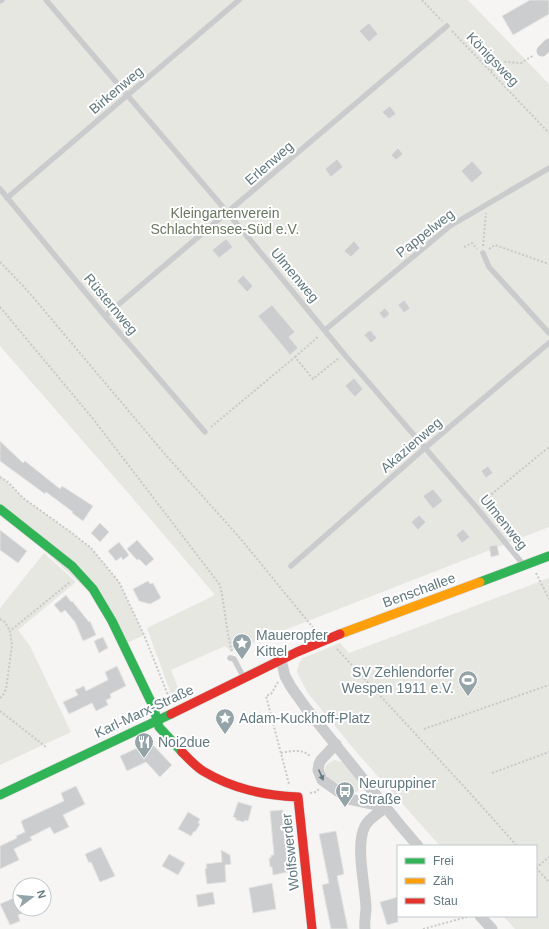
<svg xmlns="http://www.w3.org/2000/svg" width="549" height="929" viewBox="0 0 549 929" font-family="Helvetica,sans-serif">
	<rect width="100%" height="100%" fill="#f6f5f4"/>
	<!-- green -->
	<path fill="#e6e7e1" d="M0 0H468L549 84V527L231 651 225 646 171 670 180 693 172 697 147 628 215 595 129 494 0 346Z
		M0 475 23 498 72 533 91 548 119 582 144 635 123 645 103 605 0 509Z
		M44 553 76 582 18 630 30 646 71 732 0 765V608Z
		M549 578V929H515L503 916H536V846H440L358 754 307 692 297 672 299 663 303 658 340 643 349 653Z
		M335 760 342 762 361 785V788L357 792H353L328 779C321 770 325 763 335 760Z"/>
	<!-- building -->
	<path fill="#cccdce" stroke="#e5e4e4" d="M530 0H549V14L513 35 502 16Z
		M369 23 378 34 369 42 359 31Z
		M390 106 396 114 389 119 382 112Z
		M398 148 403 154 396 160 391 155Z
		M337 159 343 167 331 177 325 169Z
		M472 161 483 173 472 183 461 171Z
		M226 239 233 247 219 258 212 250Z
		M354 241 360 248 351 257 344 251Z
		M243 275 253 286 247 292 237 281Z
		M404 300 410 308 404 313 398 305Z
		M272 305 295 332 289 337 298 348 290 355 258 316Z
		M385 308 390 314 384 319 379 313Z
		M370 330 377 338 371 343 364 335Z
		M354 378 363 389 355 397 345 386Z
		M0 441 23 463 25 461 60 489 62 486 93 506 83 521 72 513 73 512 46 492 45 494 0 461Z
		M488 466 493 473 486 478 481 471Z
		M433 489 443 501 433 509 423 496Z
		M419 515 426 522 418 530 411 522Z
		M100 523 109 532 100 542 91 533Z
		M463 529 470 537 462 543 456 535Z
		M0 530 27 551 18 563 0 550Z
		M137 540 154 559 146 566 139 559 137 560 127 549Z
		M119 542 129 555 123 560 121 557 116 561 108 551Z
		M497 545 499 555 491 557 489 546Z
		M148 581 150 584 153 583 161 598 150 604 139 601 133 589Z
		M66 595 71 602 72 601 89 622 90 621 96 635 83 641 75 622 65 610 61 613 54 605Z
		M103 637 108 648 99 653 94 641Z
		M117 666 126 686 110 694 111 698 106 700 108 705 96 711 92 703 69 714 63 702 78 695 75 690 84 686 86 691 108 680 105 672Z
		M150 742 172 765 160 777 146 762 127 771 120 756Z
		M76 786 85 804 63 815 69 827 54 834 50 827 30 837 32 840 14 849 19 860 0 869V846L17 838 16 836 25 832 21 821 64 801 61 793Z
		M238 802 252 806 248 821 245 820 244 822 236 820V818L233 817Z
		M283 810 289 868H287L288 872 273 875 272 867H270L269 858H271V855H274L270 811Z
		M188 812 200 819 198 823 200 824 195 832 194 831 191 836 178 829Z
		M336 831 344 874 337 876 348 929H331L322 885 329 883 319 834Z
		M101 847 115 876 100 882 91 862 89 863 85 854Z
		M221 850 230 855 231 864 225 865 226 882 207 884 205 869 207 868 206 864 222 862Z
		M169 854 185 863 178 875 162 866Z
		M272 883 276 909 253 913 249 888Z
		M213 892 215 904 198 907 196 895Z
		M16 897 23 913 18 915 20 921 10 925 0 904Z
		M398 897V922L387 925 380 902Z"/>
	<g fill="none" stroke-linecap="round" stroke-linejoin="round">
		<!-- fast casing -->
		<g stroke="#d1d2d2" stroke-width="10">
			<path id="fast" d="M0 509 72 566 93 589 112 621 153 706 159 727 182 752
				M480 582 549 556
				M0 795 171 714"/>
		</g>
		<!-- slow casing -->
		<g stroke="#d1d2d2" stroke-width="10">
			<path id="slow" d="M340 634 480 582"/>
		</g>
		<!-- jam casing -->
		<g stroke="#d1d2d2" stroke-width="10">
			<path id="jam" d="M171 714 297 652 340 634
				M182 752C188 758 195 766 203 771 233 789 263 795 298 797L312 929"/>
		</g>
		<!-- path -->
		<path stroke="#c7c9ca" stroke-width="2" stroke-dasharray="2 2" stroke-linecap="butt" d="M422 0 442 21
			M452 31 549 133
			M491 71 505 62 521 63 534 55
			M483 246 486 213
			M464 247 472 243 477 249
			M489 249 495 245 549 264
			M0 262 27 290 164 453 240 538 315 630
			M0 307 94 420 220 585C225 608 226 630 232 652
			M295 357 319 336
			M211 427 295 357 313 379 339 358
			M0 477 8 482 23 498 72 533 91 548 119 582 144 635 170 700
			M482 502 549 447
			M536 573 549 599
			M0 619 5 622 10 631
			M337 649 469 792 517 846
			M278 682 271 694 266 696 289 784
			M0 698 3 695 6 689 12 645 10 631 70 582
			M0 711 46 747
			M424 729 549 685
			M281 753C291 751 303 748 311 757
			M492 773 549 752
			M310 793 316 792 319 789
			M536 868 549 882
			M536 868 549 857
			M423 929 467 917"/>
		<!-- lane -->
		<path stroke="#cacbcc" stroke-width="5.5" d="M46 0 228 213 344 354 476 507 522 563
			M0 1 2 0
			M0 189 105 316 205 432
			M7 198 239 0
			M483 253 489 267 549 333
			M105 316 447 26
			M325 330 450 226 549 168
			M291 566 426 447 549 343
			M230 658 234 659 244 678"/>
		<!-- street -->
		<path stroke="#cacbcc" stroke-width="11" d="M542 51 549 44
			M281 660 285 676 291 687 306 708 400 825 418 846
			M336 744 321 760 319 764 318 770 322 780 349 799 386 807
			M480 916 492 929
			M365 929C364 922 366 914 366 907 365 885 355 845 365 826 369 818 379 813 386 807"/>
		<!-- fast -->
		<use href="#fast" stroke="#30b455" stroke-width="9"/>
		<!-- slow -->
		<use href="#slow" stroke="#ff9f0a" stroke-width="9"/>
		<!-- jam -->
		<use href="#jam" stroke="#e5322d" stroke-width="9"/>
	</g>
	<!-- one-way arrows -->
	<defs><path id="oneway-solid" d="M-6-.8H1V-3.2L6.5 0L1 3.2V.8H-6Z"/></defs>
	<use fill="#667d83" href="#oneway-solid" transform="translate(321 775) rotate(67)"/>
	<!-- icons -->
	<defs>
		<g id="sight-pin" transform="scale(1)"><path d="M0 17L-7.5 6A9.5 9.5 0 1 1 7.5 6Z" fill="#95a4a8" stroke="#fff"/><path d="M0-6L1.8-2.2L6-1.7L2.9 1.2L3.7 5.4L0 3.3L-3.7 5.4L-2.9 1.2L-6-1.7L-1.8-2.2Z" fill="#fff"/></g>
		<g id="stadium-pin" transform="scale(1)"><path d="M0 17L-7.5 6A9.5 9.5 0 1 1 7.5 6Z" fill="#95a4a8" stroke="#fff"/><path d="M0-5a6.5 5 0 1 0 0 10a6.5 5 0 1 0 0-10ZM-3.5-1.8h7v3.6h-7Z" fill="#fff"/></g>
		<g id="restaurant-pin" transform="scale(1)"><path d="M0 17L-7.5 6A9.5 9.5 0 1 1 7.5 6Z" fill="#95a4a8" stroke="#fff"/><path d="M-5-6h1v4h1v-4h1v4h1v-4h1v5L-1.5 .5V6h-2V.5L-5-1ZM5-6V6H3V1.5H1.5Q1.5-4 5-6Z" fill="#fff"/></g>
		<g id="bus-pin" transform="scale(1)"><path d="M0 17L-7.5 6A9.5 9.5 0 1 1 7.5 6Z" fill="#95a4a8" stroke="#fff"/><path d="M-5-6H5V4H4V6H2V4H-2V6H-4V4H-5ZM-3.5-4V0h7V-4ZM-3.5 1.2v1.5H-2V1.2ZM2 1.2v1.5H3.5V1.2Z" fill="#fff"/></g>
	</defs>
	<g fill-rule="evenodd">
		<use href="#sight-pin" x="242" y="643"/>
		<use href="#stadium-pin" x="468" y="680"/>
		<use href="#sight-pin" x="225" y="718"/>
		<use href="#restaurant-pin" x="144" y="742"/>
		<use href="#bus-pin" x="345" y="791"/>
	</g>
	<g text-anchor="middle" stroke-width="4" stroke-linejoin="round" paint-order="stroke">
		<!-- street labels -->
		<g font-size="14" fill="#61797f" stroke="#fff">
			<text transform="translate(493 59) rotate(46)" y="5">Königsweg</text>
			<text transform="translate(116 90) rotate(-40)" y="5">Birkenweg</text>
			<text transform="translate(269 163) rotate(-41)" y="5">Erlenweg</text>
			<text transform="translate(425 233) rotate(-38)" y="5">Pappelweg</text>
			<text transform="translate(295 275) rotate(50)" y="5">Ulmenweg</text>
			<text transform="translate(111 304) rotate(50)" y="5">Rüsternweg</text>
			<text transform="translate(411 445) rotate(-41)" y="5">Akazienweg</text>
			<text transform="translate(504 522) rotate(51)" y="5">Ulmenweg</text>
			<text transform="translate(419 590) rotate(-20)" y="5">Benschallee</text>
			<text transform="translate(144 711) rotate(-25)" y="5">Karl-Marx-Straße</text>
			<text transform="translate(290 852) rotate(-96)" y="5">Wolfswerder</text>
		</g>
		<!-- park labels -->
		<g font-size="14" fill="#697760" stroke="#fff">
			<text x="225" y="218">Kleingartenverein<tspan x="225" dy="16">Schlachtensee-Süd e.V.</tspan></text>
		</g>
		<!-- poi labels -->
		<g font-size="14" fill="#61797f" stroke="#fff" text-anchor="start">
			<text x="256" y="640">Maueropfer<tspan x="256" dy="16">Kittel</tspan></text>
			<text x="454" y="677" text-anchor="end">SV Zehlendorfer<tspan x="454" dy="16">Wespen 1911 e.V.</tspan></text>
			<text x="239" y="723">Adam-Kuckhoff-Platz</text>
			<text x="158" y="747">Noi2due</text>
			<text x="359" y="788">Neuruppiner<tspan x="359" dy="16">Straße</tspan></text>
		</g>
	</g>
	<!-- legend -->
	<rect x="397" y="845" width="140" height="72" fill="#ffffff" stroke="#c0c9cc"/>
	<rect x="405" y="858" width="20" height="6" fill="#30b455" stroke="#c0c9cc"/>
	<text x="433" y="865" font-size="12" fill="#61797f">Frei</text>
	<rect x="405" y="878" width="20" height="6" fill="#ff9f0a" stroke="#c0c9cc"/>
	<text x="433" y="885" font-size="12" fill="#61797f">Zäh</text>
	<rect x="405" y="898" width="20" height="6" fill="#e5322d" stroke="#c0c9cc"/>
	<text x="433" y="905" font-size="12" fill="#61797f">Stau</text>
	<!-- north arrow -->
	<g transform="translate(32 897) rotate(74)"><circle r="19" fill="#ffffff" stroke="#c0c9cc"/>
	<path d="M0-3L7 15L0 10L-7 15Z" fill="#95a4a8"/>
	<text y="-6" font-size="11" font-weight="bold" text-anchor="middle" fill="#61797f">N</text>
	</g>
</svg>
